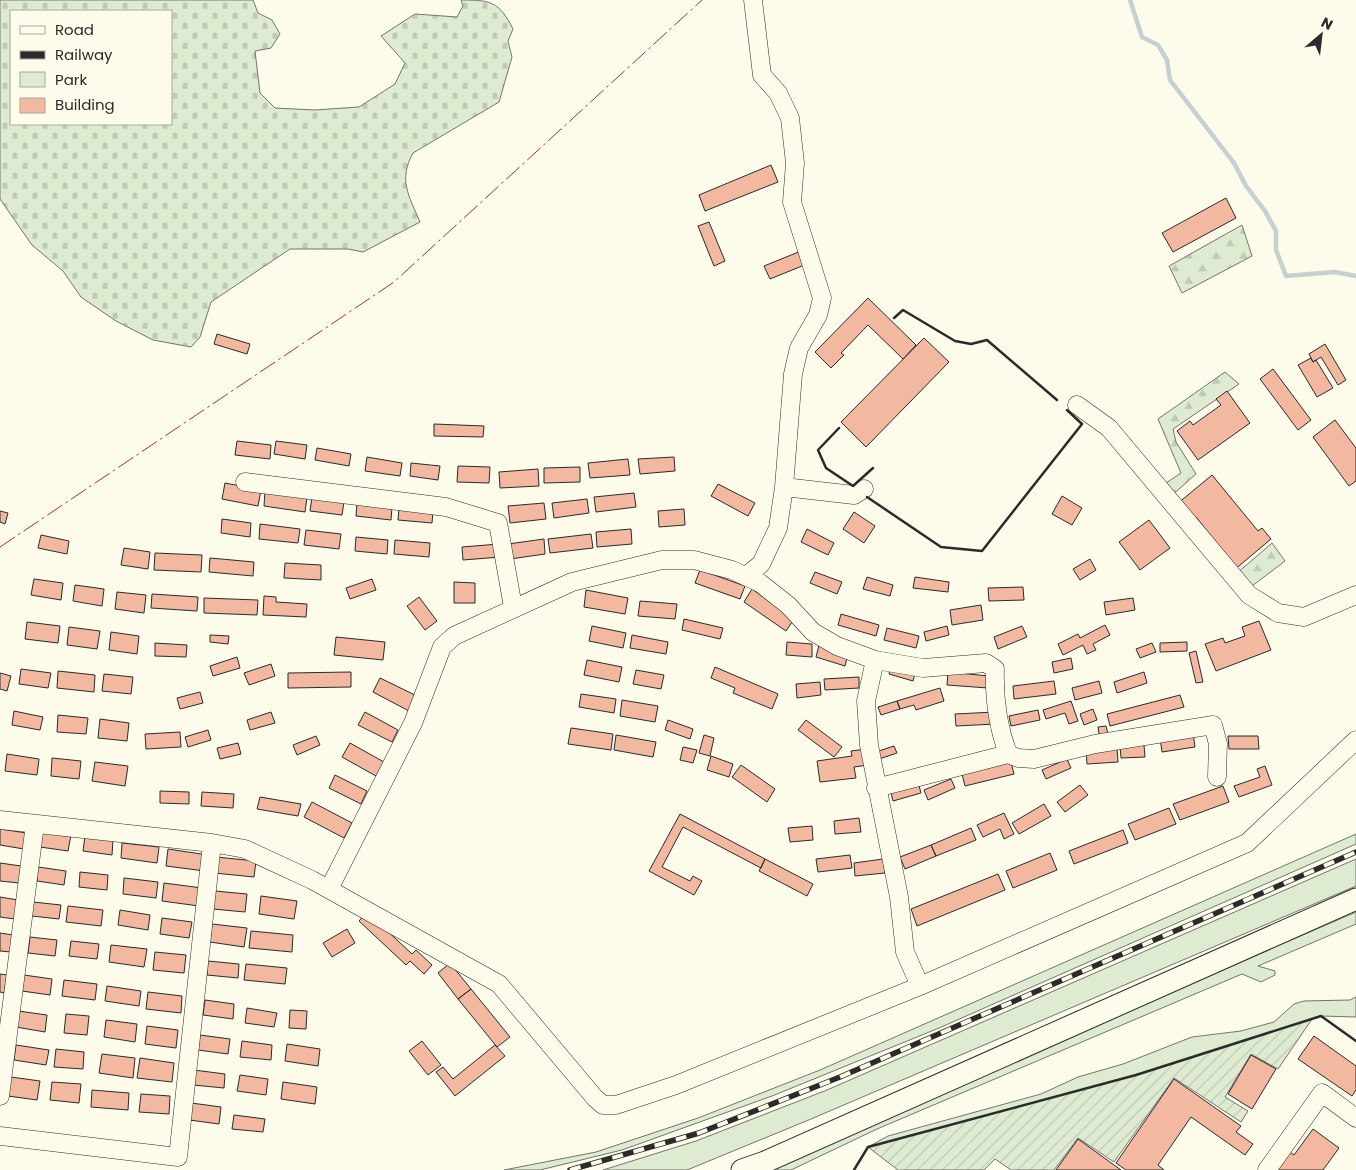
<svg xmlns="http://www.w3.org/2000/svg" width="1356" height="1170" viewBox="0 0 1356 1170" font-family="Poppins,sans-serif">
	<defs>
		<pattern id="forest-firs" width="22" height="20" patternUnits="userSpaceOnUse" patternTransform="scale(1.25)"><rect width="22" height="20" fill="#deebd1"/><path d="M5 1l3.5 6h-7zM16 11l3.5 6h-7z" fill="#bfcab4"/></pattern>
		<pattern id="cemetery-stones" width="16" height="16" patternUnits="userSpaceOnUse" patternTransform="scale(1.25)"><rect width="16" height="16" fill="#deebd1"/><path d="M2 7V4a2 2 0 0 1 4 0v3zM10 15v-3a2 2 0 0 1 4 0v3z" fill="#bfcab4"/></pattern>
		<pattern id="garden-furrows" width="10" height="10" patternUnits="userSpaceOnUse" patternTransform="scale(1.25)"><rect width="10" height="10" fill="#deebd1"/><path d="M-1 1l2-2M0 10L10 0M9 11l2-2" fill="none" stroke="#bfcab4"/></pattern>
	</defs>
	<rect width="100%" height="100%" fill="#fdfbea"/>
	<!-- green -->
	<path fill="#deebd1" stroke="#74746e" d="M1356 834V844L939 1028 772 1096 622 1150 540 1170H504L596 1152 698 1118 820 1070Z
		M1356 859V886L811 1119 687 1170H603L696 1141 827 1090Z
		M1356 912V924L1258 966 1275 971V975L1261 982 1242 974 877 1129 791 1170H769L876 1120Z
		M1356 997V1017L1321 1016 1136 1075 868 1147 888 1136 1041 1094 1078 1077 1123 1064 1192 1037 1241 1031 1274 1022 1294 1004 1304 1001 1350 1000Z"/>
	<!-- forest -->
	<path fill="url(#forest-firs)" stroke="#74746e" d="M1242 225 1252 256 1182 293 1169 266Z
		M1225 372 1239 384 1173 429 1176 442 1196 474 1170 497 1166 483 1181 473 1158 419Z
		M1272 543 1285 561 1248 589 1236 574Z"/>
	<!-- cemetery -->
	<path fill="url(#cemetery-stones)" stroke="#74746e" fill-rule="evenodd" d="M0 0H253L258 13 272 20 280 34 271 48 255 51 260 93 275 108 315 110 359 107 395 84 405 63 381 36 415 14 457 17 463 6 461 0C490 0 499 1 513 29L508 41 512 57 499 102 413 153C398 180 409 196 420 222L363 252 348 249H290L211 302 200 337 191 347 153 340 116 321 81 297 63 271 32 245 0 199ZM11 11H171V124H11Z"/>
	<!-- garden -->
	<path fill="url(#garden-furrows)" stroke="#74746e" d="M1312 1019 1278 1069 1251 1054 1225 1097 1248 1111 1241 1122 1174 1078 1114 1162 1078 1138 1054 1170H1011L995 1159 984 1170H898L868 1147 1136 1075Z"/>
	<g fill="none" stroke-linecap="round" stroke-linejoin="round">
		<!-- stream -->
		<path stroke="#c7d0d0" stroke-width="4.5" d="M1130 0 1142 37 1158 45 1167 60 1170 80 1234 163 1246 186 1265 211 1276 231V250L1286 276 1335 272 1356 276"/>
	</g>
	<!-- building -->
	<path fill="#f2b8a0" stroke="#2b2b2b" d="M771 165 778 182 705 211 699 195Z
		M1226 198 1236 218 1173 252 1162 233Z
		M709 222 725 261 714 266 698 226Z
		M801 251 807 264 770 279 764 266Z
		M868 298 916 345 903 359 868 325 841 353 844 355 831 368 815 352Z
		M217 334 250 344 247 354 214 344Z
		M924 338 949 362 866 447 841 422Z
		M1325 344 1346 380 1338 385 1321 357 1313 362 1309 354Z
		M1311 358 1313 362 1316 360 1333 388 1317 397 1298 365Z
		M1273 369 1311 420 1298 430 1260 379Z
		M1227 391 1250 423 1198 460 1177 431 1190 421 1193 425 1221 405 1216 399Z
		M1335 420 1356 448V481L1349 486 1313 437Z
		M434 424 484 426 483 437 434 436Z
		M237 441 271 445 270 459 235 455Z
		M276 441 307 445 305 459 274 454Z
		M317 448 351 454 349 466 315 460Z
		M367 457 402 463 400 476 365 471Z
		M674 457 675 471 640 474 638 459Z
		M628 459 630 475 590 478 588 463Z
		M411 463 440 466 438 480 410 476Z
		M458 466 490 467 489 483 457 482Z
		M580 467V482L544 483V468Z
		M538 469 539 486 500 488 499 472Z
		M1212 475 1258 531 1262 528 1271 539 1233 571 1228 557 1196 517 1191 521 1177 504Z
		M225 483 261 490 258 506 222 499Z
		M718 484 755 503 748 516 711 496Z
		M265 491 307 497 305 512 264 506Z
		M634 493 636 507 596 512 594 497Z
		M1062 496 1082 508 1072 525 1052 514Z
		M312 497 344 502 342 515 310 511Z
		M587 499 589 513 554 518 552 503Z
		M357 503 392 507 391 520 356 516Z
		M544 503 546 519 510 523 508 506Z
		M399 508 433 511 432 523 398 520Z
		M684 509 685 525 659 527 658 511Z
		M0 511 8 513 5 524 0 522Z
		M854 512 875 526 864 543 843 529Z
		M222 519 251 523 250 537 221 533Z
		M1149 520 1170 548 1140 570 1119 542Z
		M260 524 300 529 298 543 259 539Z
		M631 529 632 544 597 547 596 532Z
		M807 529 834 543 828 555 801 542Z
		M306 530 341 534 339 549 304 545Z
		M591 534 593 548 550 553 548 539Z
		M41 535 69 541 67 554 38 548Z
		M356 537 388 540 387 554 355 551Z
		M544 539 545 554 510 559 508 544Z
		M395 540 430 543 429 557 394 554Z
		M499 544 500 557 463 560 462 547Z
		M124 548 150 552 148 569 121 565Z
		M155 553 202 555 201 572 154 570Z
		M210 558 254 562 253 576 209 572Z
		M1090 559 1096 570 1080 580 1073 569Z
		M285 563 321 565V580L284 578Z
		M700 570 745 586 740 599 695 583Z
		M815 572 842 582 837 594 810 583Z
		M867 577 893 585 890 596 863 589Z
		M915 577 949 582 948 592 913 588Z
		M34 579 63 583 61 600 31 595Z
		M372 579 376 590 350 599 346 588Z
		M454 582 475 583V603H454Z
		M75 585 104 589 102 606 73 601Z
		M1023 587 1024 600 989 601 988 588Z
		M752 589 794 619 786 631 744 602Z
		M586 590 628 598 625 614 584 607Z
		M117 592 146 595 144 613 115 609Z
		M152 594 198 597 197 611 151 608Z
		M264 596 276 597V602L307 604 306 617 263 615Z
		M419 597 437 621 425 630 407 606Z
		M204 598 258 600 257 615 204 613Z
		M1133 598 1135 610 1106 615 1104 602Z
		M640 601 677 604 675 619 638 616Z
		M981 605 983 620 952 625 950 610Z
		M841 614 879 625 876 636 838 625Z
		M684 619 723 628 720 639 682 630Z
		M1259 621 1271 650 1216 671 1205 644 1223 638 1225 643 1245 636 1242 627Z
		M27 622 60 626 58 643 25 639Z
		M1105 625 1110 635 1093 644 1096 650 1087 654 1083 645 1063 655 1058 644 1078 634 1080 638Z
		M592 626 626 633 623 648 589 641Z
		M947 626 949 635 926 641 924 632Z
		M1022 626 1027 637 998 649 994 637Z
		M69 627 100 631 97 649 67 645Z
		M887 628 919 636 916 648 884 640Z
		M111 632 139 636 137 654 109 650Z
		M210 635 229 636 228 644 210 642Z
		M632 635 668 642 666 654 630 648Z
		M336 637 385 642 383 660 334 655Z
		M787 642 812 644V657L786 655Z
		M1187 642V651L1160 652V643Z
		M155 643 187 645 186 657 155 656Z
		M1152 643 1156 652 1140 658 1136 649Z
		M819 645 848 654 845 666 816 657Z
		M1196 651 1203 682 1196 683 1189 653Z
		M237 657 240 668 213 676 210 666Z
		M1071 658 1073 669 1054 673 1052 662Z
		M587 660 622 667 619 682 584 675Z
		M891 663 916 670 913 681 889 674Z
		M271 664 275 676 249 685 244 673Z
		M715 667 778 694 772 709 733 693 735 688 711 678Z
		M21 669 51 673 48 688 19 684Z
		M636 670 664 675 661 689 633 684Z
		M58 671 95 675 94 692 57 688Z
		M351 672V687L288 688V673Z
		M948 672 989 676 988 688 947 685Z
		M1144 672 1147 683 1117 693 1114 682Z
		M0 673 11 676 7 691 0 689Z
		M104 674 133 677 131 694 102 691Z
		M859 677V688L825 690 824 679Z
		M380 678 417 696 409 711 373 692Z
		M1054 681 1056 694 1014 699 1013 686Z
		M1099 681 1102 693 1075 700 1072 688Z
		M820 682 821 695 797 698 796 684Z
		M940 688 944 701 916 710 914 705 900 709 897 701Z
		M200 692 203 703 180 709 177 698Z
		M581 694 616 699 614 713 579 707Z
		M1180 695 1184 707 1110 726 1107 714Z
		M622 700 658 706 655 722 620 716Z
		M897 701 900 709 881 715 878 707Z
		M1071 701 1078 721 1069 724 1065 713 1046 719 1043 710Z
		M1093 709 1097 720 1084 725 1080 714Z
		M1038 710 1040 720 1011 726 1009 716Z
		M14 711 43 717 40 730 12 725Z
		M271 712 275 723 250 730 247 720Z
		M365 712 398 730 392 742 358 725Z
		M995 712 996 724 956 726 955 714Z
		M58 715 88 718 86 734 57 732Z
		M100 719 129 723 127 741 98 738Z
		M668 720 693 729 690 739 665 730Z
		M806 720 842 747 834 757 798 730Z
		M1106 726 1109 738 1100 740 1098 727Z
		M571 728 613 734 611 750 568 744Z
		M208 730 211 740 188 747 185 737Z
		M180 732 181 747 146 749 145 734Z
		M1193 733 1195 747 1162 752 1160 738Z
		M616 735 656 742 653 757 614 750Z
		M704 735 714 738 710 756 699 753Z
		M316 736 320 745 297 755 293 745Z
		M1228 736H1258L1259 749H1229Z
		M238 743 241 754 220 759 217 748Z
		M350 743 384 762 376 776 342 757Z
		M1144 745 1145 757 1121 758 1120 746Z
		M894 746 897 753 879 759 876 752Z
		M683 747 697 750 693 763 680 760Z
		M1117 748 1118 762 1087 764 1086 750Z
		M866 749 868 765 854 767 856 778 820 782 817 761 852 756 851 751Z
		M7 754 39 759 37 775 5 771Z
		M711 756 733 764 729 777 707 770Z
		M52 758 81 761 79 779 51 776Z
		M1067 759 1071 768 1046 779 1042 770Z
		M95 762 128 766 125 786 92 781Z
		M1011 762 1014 774 965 786 962 774Z
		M741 765 775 789 767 802 732 777Z
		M1265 766 1272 785 1239 797 1234 786 1260 777 1257 769Z
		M335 775 367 791 361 804 329 788Z
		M951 779 955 788 928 800 924 790Z
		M918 782 921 793 893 801 890 789Z
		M1080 785 1088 795 1065 812 1057 802Z
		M1223 786 1229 802 1180 820 1173 804Z
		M160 791 189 792V804L160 803Z
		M202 792 234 794 233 808 201 806Z
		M260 797 301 804 298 816 257 809Z
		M312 802 352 823 344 838 304 817Z
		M1044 804 1051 816 1019 834 1012 823Z
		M1169 808 1176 824 1135 840 1128 824Z
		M1004 813 1014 834 1004 839 1000 829 983 837 977 825Z
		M680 814 765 859 761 868 683 827 662 867 690 881 693 876 702 881 694 895 649 871Z
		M859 818 861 832 835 834 834 821Z
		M812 826 813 840 790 842 788 828Z
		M971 828 976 840 936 856 931 845Z
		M0 829 27 833 24 849 0 845Z
		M1123 830 1128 843 1074 864 1069 851Z
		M42 831 71 835 68 851 40 847Z
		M85 836 113 840 112 855 83 851Z
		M122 843 159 847 157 863 121 858Z
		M931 845 936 856 905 869 900 857Z
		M168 849 208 855 205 871 166 866Z
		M1050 853 1057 870 1013 888 1006 871Z
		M850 855 852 868 818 872 816 859Z
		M216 857 256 861 254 877 214 873Z
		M765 859 813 884 807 896 759 871Z
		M883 859 885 873 855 876 854 863Z
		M0 863 21 866 19 883 0 881Z
		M38 867 66 871 64 885 37 881Z
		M80 872 108 875 107 890 79 887Z
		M998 874 1005 890 917 926 911 909Z
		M124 878 158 882 156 898 123 894Z
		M164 883 202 888 199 906 162 901Z
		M215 891 247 894 245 912 213 909Z
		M261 896 297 901 294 919 259 914Z
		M0 897 18 900 15 919 0 917Z
		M33 902 61 905 59 919 32 916Z
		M68 906 103 910 101 926 66 922Z
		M120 910 150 915 148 930 118 925Z
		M367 912 412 954 416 950 432 965 424 974 410 961 406 965 359 921Z
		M162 918 192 922 189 938 160 934Z
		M212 924 247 928 244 947 210 942Z
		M347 929 355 943 332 957 323 943Z
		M251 931 293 935 292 952 249 948Z
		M0 933 13 935 11 952 0 951Z
		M30 937 57 940 55 956 28 953Z
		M71 941 99 944 97 959 69 956Z
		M111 945 147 949 144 967 109 962Z
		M155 952 186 955 184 973 153 970Z
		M208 961 239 964 238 978 207 975Z
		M450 963 471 989 458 999 438 973Z
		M246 964 287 968 285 984 244 980Z
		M0 974 7 975 4 993 0 992Z
		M24 975 52 979 50 995 22 991Z
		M64 980 97 984 95 1000 62 996Z
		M107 986 141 991 139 1006 105 1001Z
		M471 989 510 1037 497 1047 458 999Z
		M148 992 182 996 181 1013 146 1009Z
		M205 1000 234 1004 233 1019 203 1015Z
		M247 1008 277 1013 274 1027 245 1023Z
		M290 1010 307 1011 306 1029 289 1028Z
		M18 1011 47 1015 45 1032 16 1027Z
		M66 1014 89 1016 87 1035 64 1033Z
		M106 1020 137 1024 135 1042 104 1037Z
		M147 1026 178 1030 176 1048 145 1044Z
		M200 1035 230 1039 228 1054 198 1050Z
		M1314 1036 1356 1066V1090L1352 1096 1298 1059Z
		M242 1041 272 1045 271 1060 240 1057Z
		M422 1041 441 1065 428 1075 409 1051Z
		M287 1044 320 1049 318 1066 285 1061Z
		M16 1045 49 1050 46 1065 14 1060Z
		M495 1045 505 1056 455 1096 436 1072 443 1067 453 1079Z
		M56 1049 84 1052 83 1069 54 1067Z
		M102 1054 135 1058 133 1078 99 1073Z
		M1251 1055 1276 1069 1252 1109 1228 1094Z
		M140 1058 174 1063 172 1082 137 1078Z
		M194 1070 225 1074 224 1088 193 1085Z
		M240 1075 268 1079 266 1095 237 1091Z
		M11 1077 40 1081 37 1100 8 1096Z
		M1174 1079 1241 1126 1236 1132 1253 1144 1245 1155 1191 1117 1158 1165 1164 1170H1126L1116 1163Z
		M52 1082 81 1084 79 1103 50 1100Z
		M283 1082 317 1087 315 1104 281 1099Z
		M92 1090 129 1093 128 1110 91 1107Z
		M141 1094 170 1096 169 1114 139 1112Z
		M184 1102 221 1107 219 1124 182 1119Z
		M234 1115 265 1119 263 1132 232 1129Z
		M1313 1129 1339 1148 1323 1170H1277L1290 1152 1294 1155Z
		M1078 1139 1121 1170H1056Z"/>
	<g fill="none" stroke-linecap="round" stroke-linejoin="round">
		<!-- minor casing -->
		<g stroke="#2b2b2b" stroke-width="19">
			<path id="minor" d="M1077 405 1109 428 1249 595 1278 613 1304 617 1356 595
				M245 482 446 507 498 523 513 607
				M784 487 854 495 864 489
				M746 576 761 564 778 528 784 487 793 374 799 348 818 315 822 298 792 202 795 163 790 118 778 93 762 75 753 0
				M875 660 866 701 869 745 899 897 905 952 920 986
				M876 788 1008 754
				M0 820 212 843 245 849 312 880 499 984 595 1098 603 1105H616L676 1085 920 986 1247 843 1356 740
				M329 889 413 723 442 647 454 636 572 582 662 560H694L732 570 760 583 788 605 813 632 837 646 875 660 923 668 986 663 995 669C994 697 998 727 1008 754L1018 758 1034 759 1095 744 1213 725 1218 744 1217 777
				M0 1096 35 824
				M0 1136 178 1157 212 843
				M1267 1170 1322 1093 1356 1118"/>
		</g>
		<!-- major casing -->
		<g stroke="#2b2b2b" stroke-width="23">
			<path id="major" d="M742 1170 765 1162 1356 899"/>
		</g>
		<!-- minor -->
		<use href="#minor" stroke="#fdfbea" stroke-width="18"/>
		<!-- major -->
		<use href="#major" stroke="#fdfbea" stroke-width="21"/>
		<!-- rail casing -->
		<g stroke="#2b2b2b" stroke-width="5.5">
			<path id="rail" d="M570 1170 699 1133 840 1077 1356 852"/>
		</g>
		<!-- rail -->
		<use href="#rail" stroke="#fdfbea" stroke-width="4" stroke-dasharray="11" stroke-linecap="butt"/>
		<!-- wall -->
		<path stroke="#2b2b2b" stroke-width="2.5" d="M894 318 903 310 955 341 971 344 987 340 1057 400
			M839 428 818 450 826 468 853 486 873 468
			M867 497 941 547 982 551 1082 424 1067 410
			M854 1170 868 1147 1136 1075 1321 1016 1356 1041"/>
		<!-- power -->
		<path stroke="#c62828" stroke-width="1" stroke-dasharray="18 4 2.5 4" stroke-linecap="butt" d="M0 547 394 282 702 0"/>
	</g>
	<!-- legend -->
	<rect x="10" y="10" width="162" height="115" fill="#fdfbea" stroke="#a9a89e"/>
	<rect x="20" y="26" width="25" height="8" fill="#fdfbea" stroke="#a9a89e"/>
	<text x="55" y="35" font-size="15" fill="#2b2b2b">Road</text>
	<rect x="20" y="51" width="25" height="8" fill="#2b2b2b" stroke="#a9a89e"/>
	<text x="55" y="60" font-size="15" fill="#2b2b2b">Railway</text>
	<rect x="20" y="72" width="25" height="15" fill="#deebd1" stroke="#a9a89e"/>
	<text x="55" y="85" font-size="15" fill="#2b2b2b">Park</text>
	<rect x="20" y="98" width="25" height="15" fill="#f2b8a0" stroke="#a9a89e"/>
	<text x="55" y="110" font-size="15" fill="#2b2b2b">Building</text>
	<!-- north arrow -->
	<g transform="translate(1321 35) rotate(28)" stroke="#fdfbea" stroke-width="4" paint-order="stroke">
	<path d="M0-4L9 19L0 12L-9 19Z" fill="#2b2b2b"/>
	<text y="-8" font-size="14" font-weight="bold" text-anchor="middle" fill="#2b2b2b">N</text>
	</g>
</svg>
